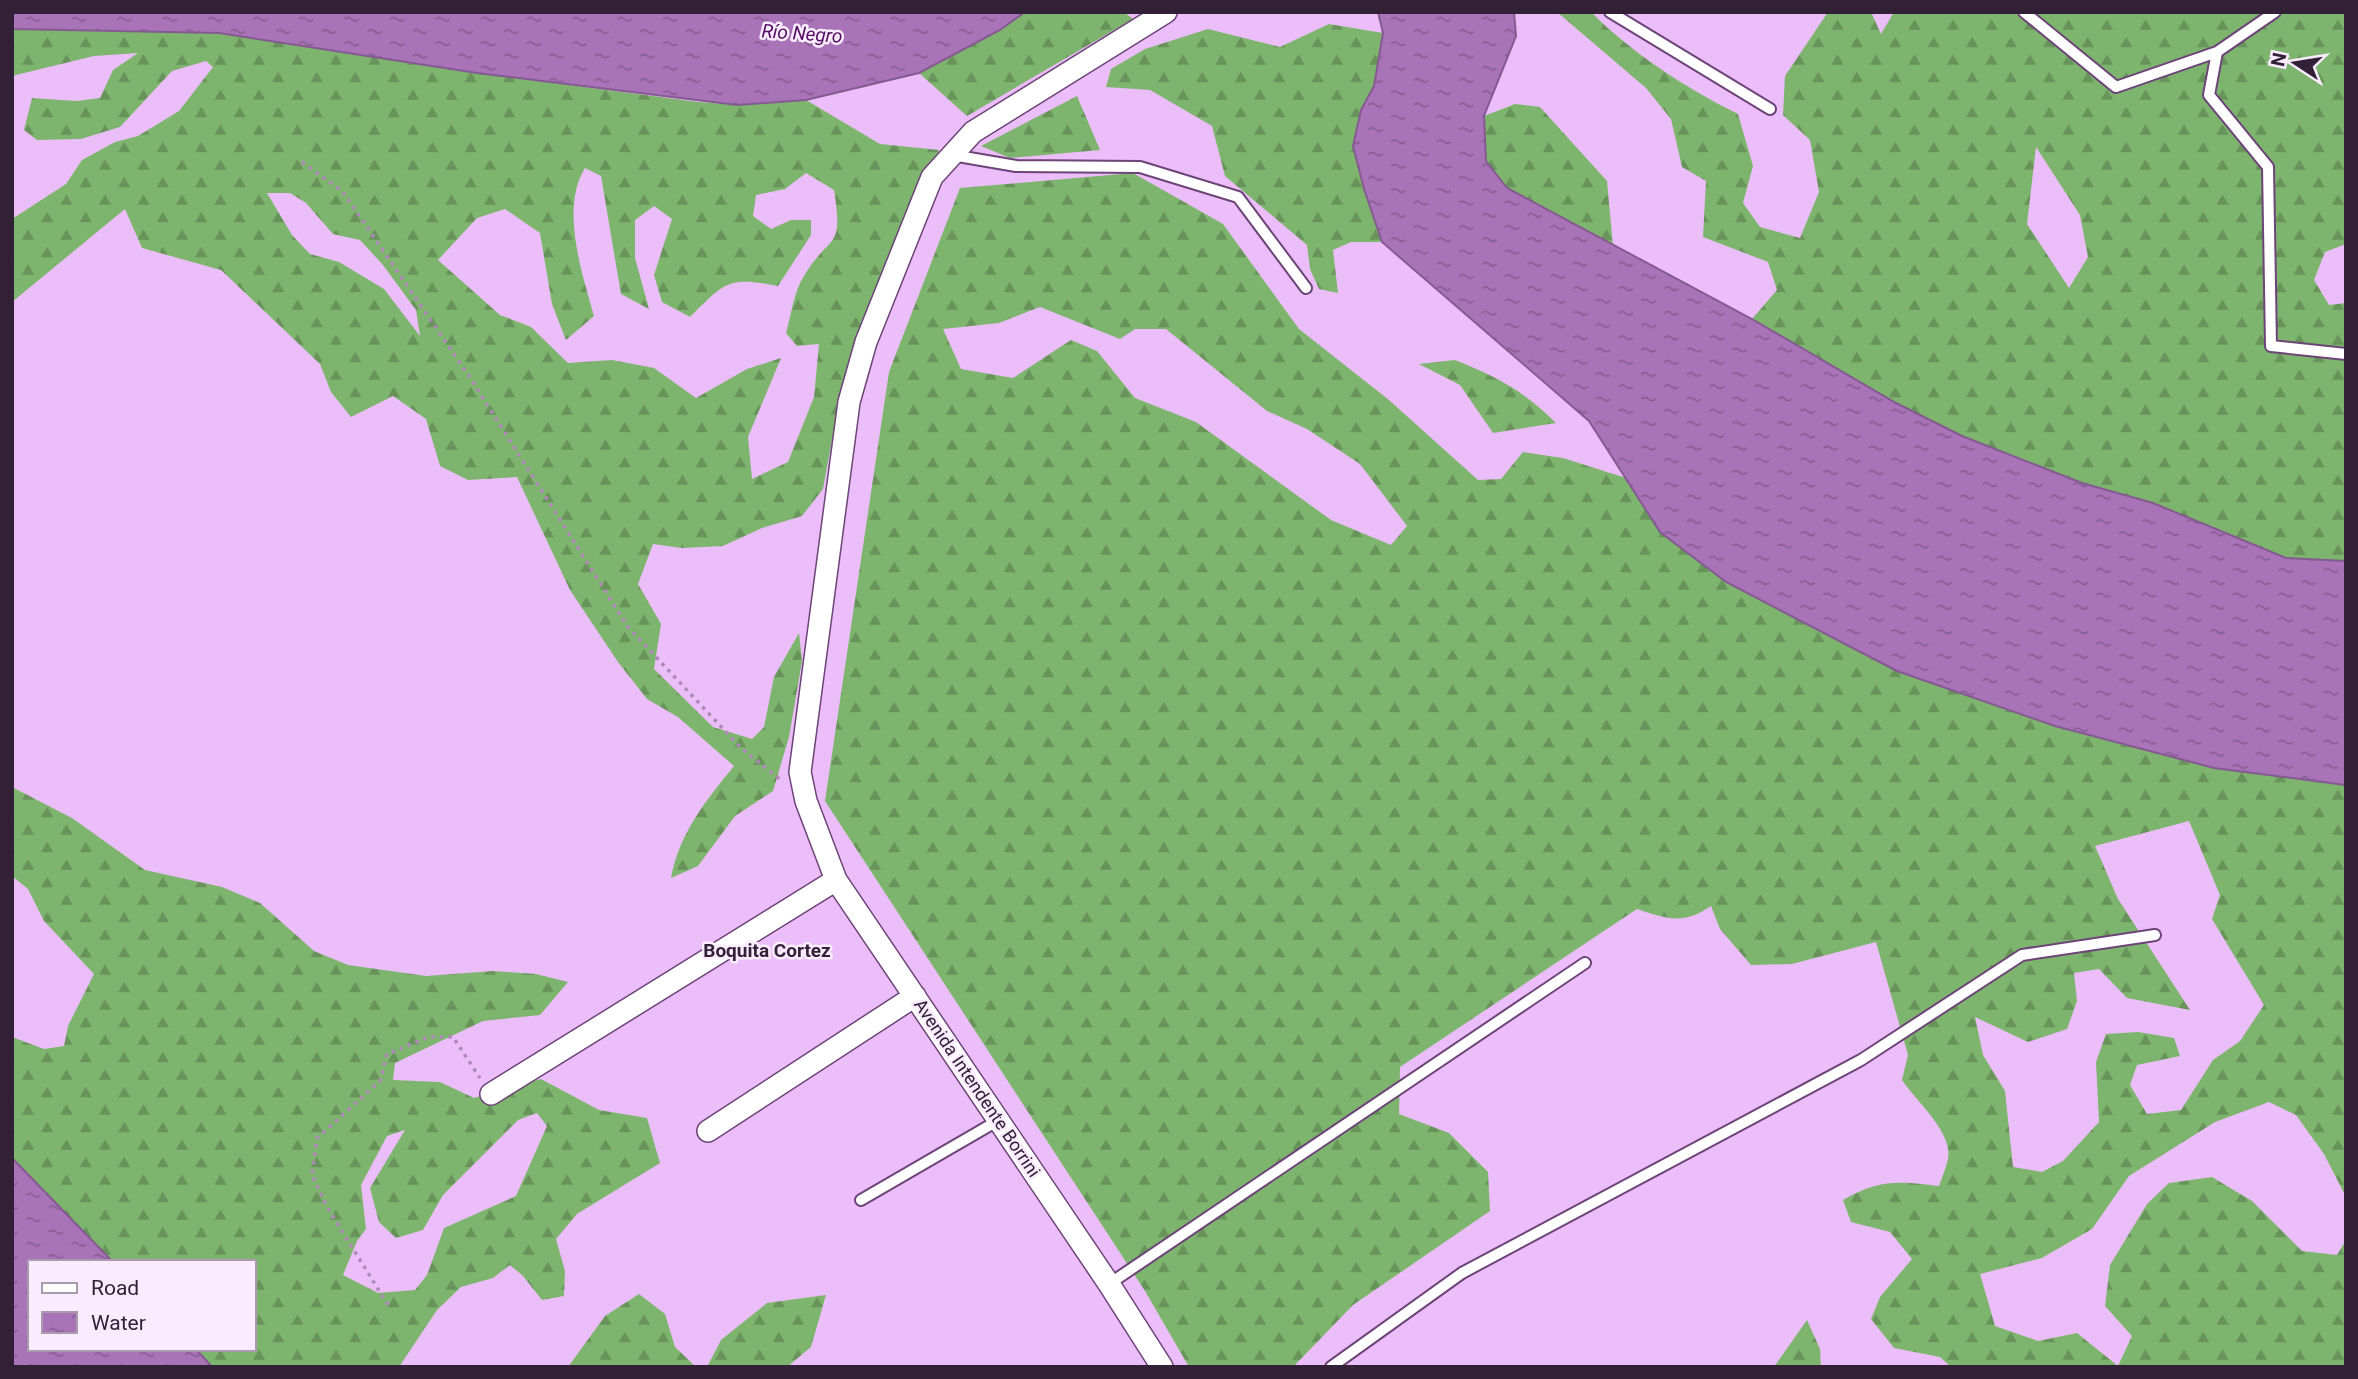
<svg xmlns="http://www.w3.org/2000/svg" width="2358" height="1379" viewBox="0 0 2358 1379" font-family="Roboto,sans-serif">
	<defs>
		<pattern id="forest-firs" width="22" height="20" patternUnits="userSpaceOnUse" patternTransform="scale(1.75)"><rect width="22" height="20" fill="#7eb56e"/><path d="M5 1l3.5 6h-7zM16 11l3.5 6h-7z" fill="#68935b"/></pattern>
		<pattern id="water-ripples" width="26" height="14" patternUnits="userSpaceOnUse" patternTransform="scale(1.75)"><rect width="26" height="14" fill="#a873b7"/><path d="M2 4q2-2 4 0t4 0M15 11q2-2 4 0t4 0" fill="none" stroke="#895e96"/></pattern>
	</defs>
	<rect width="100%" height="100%" fill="#ecbef9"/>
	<!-- forest -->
	<path fill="url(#forest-firs)" fill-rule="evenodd" d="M1025 12H1124L1133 19 967 116 919 73 1000 30Z
		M1557 12H1591C1633 54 1686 88 1738 114L1753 166 1743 203 1760 227 1800 238 1819 192 1810 140 1783 115 1785 76 1828 12H1871L1881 34 1894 12H2346V244L2325 252 2314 280 2329 305 2346 303V561L2286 558 2153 503 2082 483 1962 436 1896 403 1752 319 1777 290 1768 262 1703 237 1706 181 1682 167 1671 119 1646 88ZM2036 147 2080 215 2088 257 2069 288 2027 224Z
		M1329 24 1383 33 1374 86 1361 110 1364 189 1382 242H1351L1333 250 1338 293 1319 289 1310 269 1307 245 1225 176 1212 126 1150 90 1106 87 1111 69 1145 49 1208 29 1280 47Z
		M12 29 219 33 477 73 698 102 737 105 806 100 880 144 939 150 839 402 823 489 802 516 762 528 723 546 682 548 653 544 638 584 661 624 654 669 713 727 752 739 764 727 774 677 799 633 802 661 789 737 773 791 735 816 698 866 671 878C679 834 706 800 734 766L678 717 647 699 618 662 570 590 517 477 468 480 440 466 426 419 393 396 351 417 331 392 320 364 221 270 142 248 125 209 12 302V219L66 184 82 160 115 142 138 136 179 111 213 67 206 61 172 71 120 127 81 139 37 140 24 130 32 98 77 101 100 98 113 70 138 53 94 56 12 76ZM585 168 601 176 621 294 649 309 635 258V220L654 206 672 219 654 275 662 302 690 317C725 282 728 276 778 286L811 235V220H791L771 229 753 216 756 195 785 189 806 173 834 190C844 253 830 232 804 276 794 291 791 316 786 333L797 346 819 344 814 397 788 462 752 479 748 437 781 358 747 369 696 398 654 368 612 360 568 363 531 327 500 315 438 260 477 218 505 209 540 233 552 304 566 340 594 316C582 273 560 208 585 168ZM267 193H290L306 203 333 234 360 240 383 265 416 310 420 336 384 289 339 262 310 254 292 235Z
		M1077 96 1100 150 1010 158 981 146Z
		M1515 104 1540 107 1607 181 1613 246 1507 188 1486 161 1484 116Z
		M1133 173 1223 224 1299 329 1389 400 1478 480 1501 479 1523 452 1563 458 1626 478 1660 532 1726 582 1897 671 2055 726 2214 768 2346 785V1197L2324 1154 2296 1115 2269 1102 2215 1122 2129 1176 2092 1229 2042 1258 1980 1274 1995 1326 2038 1341 2077 1333 2118 1366 2132 1336 2105 1306 2110 1265 2147 1204 2169 1183 2212 1177 2252 1201 2302 1251 2337 1255 2346 1240V1367H1951L1940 1357 1894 1348 1871 1319 1880 1297 1912 1259 1890 1232 1851 1222 1843 1200C1879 1179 1899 1181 1939 1186 1942 1177 1946 1168 1948 1159 1953 1132 1916 1101 1902 1080L1908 1055 1876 942 1792 964 1751 965 1720 929 1711 906C1684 925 1667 919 1637 909L1400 1067 1399 1114 1449 1133 1488 1172 1490 1211 1353 1305 1293 1367H1189L1145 1291 825 801 889 372 960 188ZM1040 307 1120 339 1135 329H1166L1267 411 1307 429 1360 464 1407 526 1391 545 1331 520 1196 422 1135 398 1097 351 1071 340 1013 378 961 369 943 329 999 323ZM2189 821 2220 895 2212 919 2264 1005 2240 1041 2213 1060 2181 1110 2147 1114 2130 1085 2137 1065 2180 1056 2174 1038 2138 1032 2106 1034 2096 1062 2099 1122 2063 1161 2042 1172 2013 1167 2005 1091 1983 1055 1975 1017 2028 1042 2067 1029 2077 1001 2074 973 2099 969 2127 998 2190 1010 2118 899 2095 846Z
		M1455 360C1497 377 1523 390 1556 423L1493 433 1460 385 1419 364Z
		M12 787 72 818 145 870 222 887 260 903 314 951 348 965 426 976 493 971 536 974 568 982 540 1015 483 1021 395 1063 393 1080 440 1082 474 1098 541 1079 599 1110 647 1118 660 1163 577 1214 556 1239 565 1271 564 1296 542 1300 523 1276 510 1265 493 1278 461 1287 437 1310 399 1367H212L196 1349H254V1262H113L12 1158V1037L44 1049 64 1046 68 1026 94 974 44 921 28 889 12 876ZM537 1113 547 1126 516 1196 444 1228 427 1275 415 1290 378 1293 343 1275 357 1241 366 1229 361 1185 387 1136 405 1130 370 1188 379 1222 396 1238 423 1230 443 1195 518 1120Z
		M639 1294 665 1314 675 1347 696 1367H568L605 1316Z
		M826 1295 811 1347 787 1367H707L721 1340 767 1303Z
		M1807 1320 1820 1349 1821 1367H1774Z"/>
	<!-- water -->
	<path fill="url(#water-ripples)" stroke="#855a91" stroke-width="2" d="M12 12H1025L1000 30 919 73 806 100 737 105 477 73 219 33 12 29Z
		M1378 12H1514L1516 36 1484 116 1486 161 1507 188 1752 319 1896 403 1962 436 2082 483 2153 503 2286 558 2346 561V785L2214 768 2055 726 1897 671 1726 582 1660 532 1589 421 1382 242 1364 189 1353 146 1361 110 1374 86 1383 33Z
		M12 1158 113 1262H30V1349H196L212 1367H12Z"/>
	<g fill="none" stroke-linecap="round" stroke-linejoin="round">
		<!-- lane casing -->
		<g stroke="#6c4477" stroke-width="14">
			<path id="lane" d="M1610 12 1770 109
				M2024 12 2116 87 2217 52
				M2275 12 2217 52 2209 95 2268 167 2271 346 2346 354
				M952 155 1016 166 1140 167 1238 197 1306 288
				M861 1200 999 1120
				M1109 1284 1585 963
				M1331 1367 1462 1273 1861 1060 2022 955 2155 935"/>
		</g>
		<!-- street casing -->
		<g stroke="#6c4477" stroke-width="24">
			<path id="street" d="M491 1094 836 880
				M708 1131 915 996
				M1162 1367 1109 1284 836 880 806 801 800 772 849 402 866 342 932 177 973 132 1166 12"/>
		</g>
		<!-- path -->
		<path stroke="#ae89b8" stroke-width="3.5" stroke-dasharray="3.5 5" stroke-linecap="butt" d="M302 162 343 192 469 376 628 627 741 748 783 782
			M388 1305 327 1207 312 1175 317 1138 380 1081 387 1054 429 1037H453L480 1078"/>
		<!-- lane -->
		<use href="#lane" stroke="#fff" stroke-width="10"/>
		<!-- street -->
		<use href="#street" stroke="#fff" stroke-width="21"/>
	</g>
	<g text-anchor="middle" stroke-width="5" stroke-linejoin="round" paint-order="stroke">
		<!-- street labels -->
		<g font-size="18" fill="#322037" stroke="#faecfe">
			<text transform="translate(977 1088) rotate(56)" y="6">Avenida Intendente Borrini</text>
		</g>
		<!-- water labels -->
		<g font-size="19" font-style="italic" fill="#520c62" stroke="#faecfe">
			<text transform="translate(802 33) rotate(4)" y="7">Río Negro</text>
		</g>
		<!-- neighbourhood labels -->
		<g font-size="19" font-weight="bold" fill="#322037" stroke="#faecfe">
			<text x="767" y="957">Boquita Cortez</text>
		</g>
	</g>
	<!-- border -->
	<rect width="2358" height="1379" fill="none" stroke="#322037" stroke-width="28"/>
	<!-- legend -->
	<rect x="28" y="1260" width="228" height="91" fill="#faecfe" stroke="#aa9aae" stroke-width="2"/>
	<rect x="42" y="1283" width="35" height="10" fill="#ffffff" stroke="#aa9aae" stroke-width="2"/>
	<text x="91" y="1295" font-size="21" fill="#322037">Road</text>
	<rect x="42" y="1312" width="35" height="21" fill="url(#water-ripples)" stroke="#aa9aae" stroke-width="2"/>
	<text x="91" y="1330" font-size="21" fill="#322037">Water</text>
	<!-- north arrow -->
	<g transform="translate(2295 63) rotate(282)" stroke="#faecfe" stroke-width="5" paint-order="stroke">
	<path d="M0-5L12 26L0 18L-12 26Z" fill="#322037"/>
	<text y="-10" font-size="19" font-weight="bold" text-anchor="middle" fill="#322037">N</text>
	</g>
</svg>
